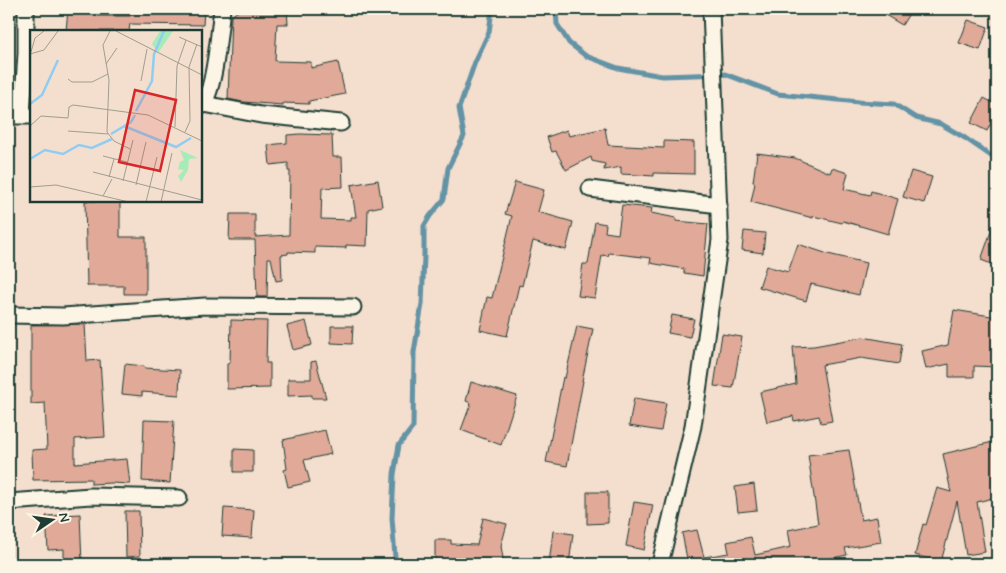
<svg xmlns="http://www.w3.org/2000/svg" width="1006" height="573" viewBox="0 0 1006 573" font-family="Mynerve,sans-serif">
	<rect width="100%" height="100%" fill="#f4dece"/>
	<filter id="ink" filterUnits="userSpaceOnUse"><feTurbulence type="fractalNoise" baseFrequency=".02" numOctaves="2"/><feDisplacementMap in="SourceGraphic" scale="10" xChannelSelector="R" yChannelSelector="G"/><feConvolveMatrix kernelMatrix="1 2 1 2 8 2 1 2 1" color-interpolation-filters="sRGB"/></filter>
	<g filter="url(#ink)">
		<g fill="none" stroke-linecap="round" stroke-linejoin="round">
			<!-- stream -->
			<path stroke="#6393a5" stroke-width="5" d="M556 9 557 24 569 43 586 56 618 68 662 76 725 74 778 94 859 102 894 104 916 118 941 124 965 138 997 160
				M393 564 395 557 392 518 394 474 399 445 413 427 414 352 422 304 424 256V226L430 216 444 199 448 168 464 136 459 108 475 62 489 32 492 9"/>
		</g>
		<!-- building -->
		<path fill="#e0a998" stroke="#1f3d34" d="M68 9H98V16H130V9H204L203 25 130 24 129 31H66Z
			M241 9H287L288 24H277L275 61 311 62V68L338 62 345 94 309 101V104L283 103V105L243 102 228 99 231 16Z
			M875 9H912L902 25Z
			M968 20 988 27 980 50 959 43Z
			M984 98 997 105V111L987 131 971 123Z
			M605 128 608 145 664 148V141L694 142V174L654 173V176L621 174V167L604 170 605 164 592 161 591 157 566 170 556 151 552 152 547 137 567 130 569 136Z
			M300 134 332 135 333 157H342L343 187 322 188 321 219 351 220V217H356L351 185 378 180 382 206 368 209 367 246 346 245V248L315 247V253L288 252V254L281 255 282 280 276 281 271 258H268L267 297H257L255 240H229L230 214H255V237L289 235 290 171H288V163L270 165 268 145 287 143V135Z
			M757 153 795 158 830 173 832 168 848 173 844 189 870 195 871 191 898 199 888 234 843 221 842 223 813 216V218L751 202 755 183 753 182Z
			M911 171 932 177 924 203 903 197Z
			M515 182 544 190 538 212 573 222 566 250 533 241 522 286 519 285 507 336 480 330 487 297 492 298 512 216 505 214Z
			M85 201H120V237H146V294H124V286H87Z
			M622 205 652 208 651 213 676 218V221L708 224 703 276 684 273V269L650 263 651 258 609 253 608 256 602 255 595 298 578 296 583 264H588L595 222 606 224 605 232 618 234Z
			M995 220 997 221V266L981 260Z
			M744 231 765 233 763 253 742 250Z
			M798 244 828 254 866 263 859 295 811 284 806 301 759 287 766 266 788 272Z
			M954 310 997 317V367L974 366V377H949V364L926 369 922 351 948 345Z
			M672 315 694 319 690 337 668 333Z
			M231 320 267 321 266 363H270V388L227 389V364L230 363Z
			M306 321 312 345 293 350 287 326Z
			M85 324 87 361 100 360 105 437 75 439V463L127 459 130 484 111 483 91 484V479L33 480 32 450 47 449 45 403 31 404V325Z
			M331 326H353L352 344 331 343Z
			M577 326 593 329 582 381H583L567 466 546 462 563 377 565 378Z
			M722 334 742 337 733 388 714 386Z
			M863 337 902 344 899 364 861 358 822 365 832 421 821 423 819 416 794 421 793 416 767 422 760 392 796 384 793 347 814 346Z
			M316 361 326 398H312V395L288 396V379H311V362Z
			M125 364 144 366V368L180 370 179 395 142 392V396L122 394Z
			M471 382 517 396 501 445 461 430 471 403 466 401Z
			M634 398 666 403 661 431 629 426Z
			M144 420 174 421 170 483 142 481Z
			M325 430 331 454 304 460 310 482 288 487 284 470 287 469 283 440Z
			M997 441V497L977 502 985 552 966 555 957 501 941 562 915 555 923 524 926 525 937 488 951 492 943 454Z
			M234 449 253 450V472H234Z
			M849 450 861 520 877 517 881 542 845 548 847 555 804 564H688L682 533 697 530 704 557 729 553 727 542 751 537 755 555 791 547 788 530 818 524 808 455Z
			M754 484 757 510 738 512 735 487Z
			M587 492H608V523L587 524Z
			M634 502 653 505 644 550 626 546Z
			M224 508 254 510 252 538 222 536Z
			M125 511H139L140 556 126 557Z
			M80 514 82 564H64V549L48 550 46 516Z
			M483 518 507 524 501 546 504 564H435V540H451V544L477 545Z
			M553 531 573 534 569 564H549Z"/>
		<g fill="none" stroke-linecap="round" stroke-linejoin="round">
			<!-- street casing -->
			<g stroke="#1f3d34" stroke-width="19">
				<path id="street" d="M204 104 261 115 341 123
					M201 106C215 94 219 29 222 9
					M9 116H31
					M22 116 26 53V9
					M590 189 719 205
					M9 315 63 316 205 306 353 307
					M9 502 91 496 179 498
					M660 564 693 426 720 240 711 9"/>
			</g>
			<!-- street -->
			<use href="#street" stroke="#fcf5e5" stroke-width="15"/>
		</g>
	</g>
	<!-- overview -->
	<g transform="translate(30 30)">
		<rect width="172" height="172" fill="#f4dece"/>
		<path d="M150 120 168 128 159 129 158 140 151 152 148 146 154 140 148 139 150 132 154 130Z" fill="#a5ecb8"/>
		<path d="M130 1H143L128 23 122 14Z" fill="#a5ecb8"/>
		<path fill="none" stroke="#91cdf1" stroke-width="2.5" d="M0 74 12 65 28 30M106 81 122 51 124 24 134 1M94 96 146 117 161 108M81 104 101 92 105 85M0 129 15 120 33 124 49 115 62 118 82 109"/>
		<path fill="none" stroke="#9f9e90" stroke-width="1" d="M80 1 73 15 79 50 77 102 84 111 100 119M86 1 172 45M149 7 172 17M1 22 5 8 14 1M0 24 14 20 28 1M76 34 87 18M38 49 42 52H62L78 44M111 51 117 19M0 96 11 86 38 88 39 77 43 75 118 85 172 111M145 97 147 36 156 10M38 101 78 104M155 102 160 91 159 37 167 14M73 126 97 132M63 142 172 170M79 147 84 129M93 151 103 110M106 155 116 112M0 157 26 155 99 172M73 166 82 149M116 172 127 127M131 172 142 123"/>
		<path fill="#d62828" fill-opacity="0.15" stroke="#d62828" stroke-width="2.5" d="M105 60 146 70 130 141 89 132Z"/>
		<rect width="172" height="172" fill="none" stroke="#1f3d34" stroke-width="2.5"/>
	</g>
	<!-- margin -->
	<rect width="1006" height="573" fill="none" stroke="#fcf5e5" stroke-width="30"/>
	<rect x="15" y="15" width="976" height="543" fill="none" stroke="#1f3d34" stroke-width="2" filter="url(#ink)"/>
	<!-- north arrow -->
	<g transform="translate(52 520) rotate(77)" stroke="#fcf5e5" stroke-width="4" paint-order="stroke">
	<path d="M0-4L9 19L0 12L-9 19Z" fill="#1f3d34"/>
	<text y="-8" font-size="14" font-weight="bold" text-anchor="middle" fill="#1f3d34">N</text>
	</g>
</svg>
